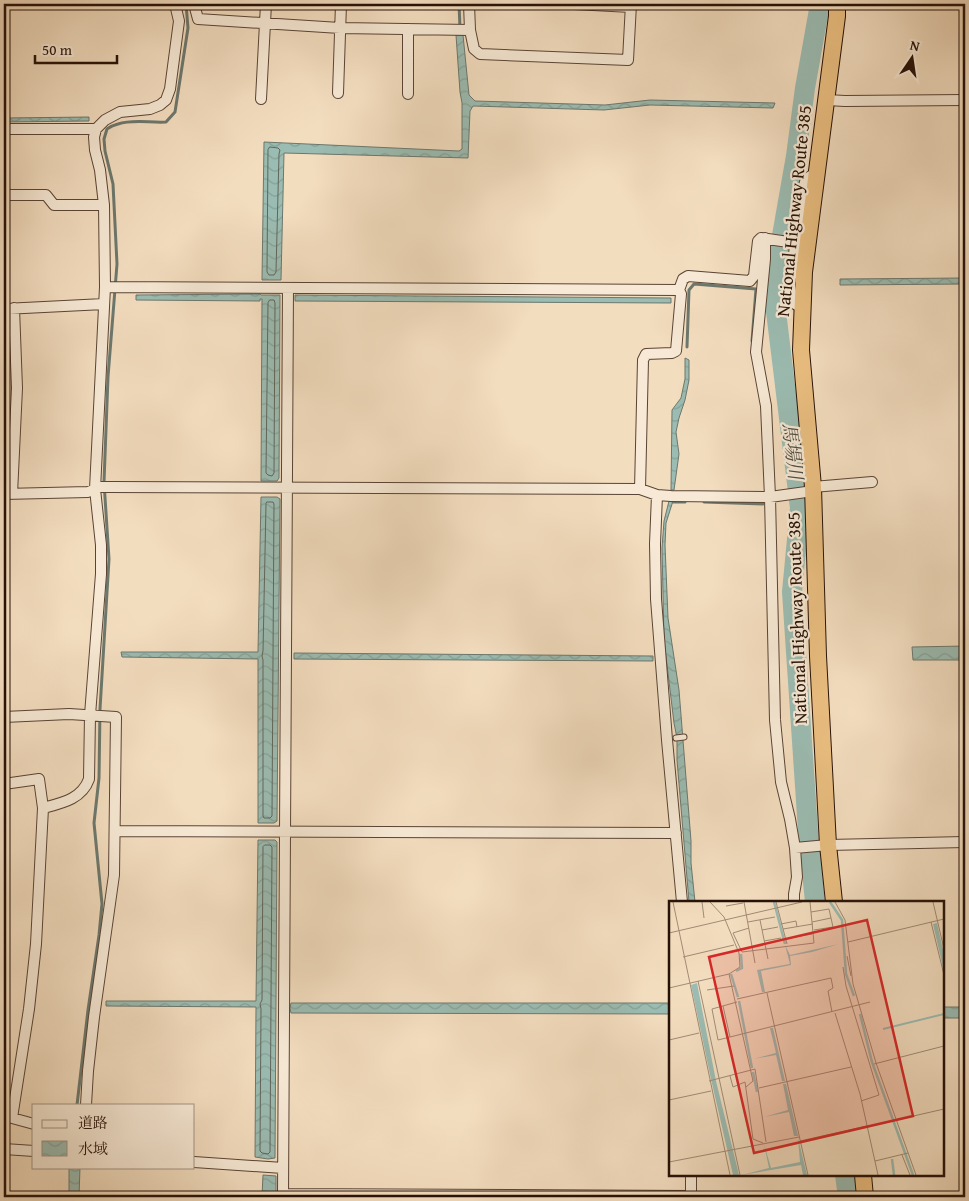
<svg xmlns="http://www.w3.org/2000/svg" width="969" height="1201" viewBox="0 0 969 1201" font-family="'Gentium Book Plus','Noto Serif JP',serif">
	<defs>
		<pattern id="water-waves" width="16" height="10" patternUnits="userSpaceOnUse" patternTransform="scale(1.25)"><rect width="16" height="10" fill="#9bbcb2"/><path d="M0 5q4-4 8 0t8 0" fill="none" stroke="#85a198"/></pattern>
	</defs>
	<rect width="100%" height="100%" fill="#f3ddbf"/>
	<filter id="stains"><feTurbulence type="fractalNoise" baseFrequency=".004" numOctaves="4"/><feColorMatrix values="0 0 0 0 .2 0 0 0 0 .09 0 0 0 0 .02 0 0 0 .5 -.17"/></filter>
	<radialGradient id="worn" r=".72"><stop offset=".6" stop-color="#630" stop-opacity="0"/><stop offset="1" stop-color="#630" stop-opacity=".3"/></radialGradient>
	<!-- water -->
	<path fill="url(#water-waves)" stroke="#6c786e" d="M456 35H463L469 95 475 101 605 105 650 100 775 103 773 108 650 105 604 110 473 106 470 111 468 158 284 153 281 280H262L264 142 459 151 462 149V103L460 92Z
		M89 117V121L4 122V118Z
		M965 278V284L840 285V279Z
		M260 294 261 295H280L279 478 277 481H261L262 299H260V301L136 300V295Z
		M295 295 671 298V303L295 301Z
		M685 358 689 360V380L685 400 679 418 676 432 679 454 674 490H671L672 410 681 398 685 379Z
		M261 497H277L280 499 277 821 274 823H258V659L122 657 121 652H258Z
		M669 501H673L666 523 665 545 668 618 679 690 691 841V863L695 902H689L677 760V738L674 723 664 640 662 548 664 521Z
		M965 646V660H913L912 647Z
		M294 653 653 656V661L294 659Z
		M258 840H275L277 842 275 1158 268 1159 255 1157 256 1007 106 1006V1001H256Z
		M291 1003H670V1014L291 1013 290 1008Z
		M943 1007H965V1018H943Z
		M69 1167H80L79 1197H69Z
		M263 1175 276 1176V1197H261L262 1196Z"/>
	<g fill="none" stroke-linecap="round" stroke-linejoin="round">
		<!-- shore -->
		<path stroke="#60665c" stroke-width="1" d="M270 147 278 148 280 150 279 154 276 272 274 275H269L267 272 268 150Z
			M270 300H274L275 303 274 473 272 476 268 475 266 473 268 303Z
			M267 502H273L274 504 272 816 270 818H264L263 816V660L262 656 263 651 266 504Z
			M265 845H270L272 847 270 1152 268 1154 262 1153 260 1151 261 1009 260 1004 262 1000 263 847Z"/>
		<!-- stream -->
		<path stroke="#6c786e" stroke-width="3" d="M459 4 460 28
			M687 347 689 290 694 284 756 289 752 341
			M673 502H685
			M704 502 763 504
			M77 1105 88 1010 99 935 102 904 94 823 99 778 100 709 109 559 104 482 108 377 117 264 113 184 105 151 104 139 107 129C110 127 114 125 118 124 133 119 150 123 166 122L175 112 188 28 186 4"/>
		<!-- river -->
		<path stroke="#9bbcb2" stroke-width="20" d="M815 902 808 831 792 592 800 508 773 287 796 156 805 88 820 4
			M845 1175 848 1197"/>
		<!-- service casing -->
		<g stroke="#594435" stroke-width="7">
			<path id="service" d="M676 738 684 737"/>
		</g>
		<!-- minor casing -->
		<g stroke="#594435" stroke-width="12">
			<path id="minor" d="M194 4 198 19 340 28 470 30
				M469 4 470 30 474 49 480 54 628 60 631 4
				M574 4 631 7
				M338 93 341 4
				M408 94V29
				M261 99 266 4
				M827 100 845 101 965 100
				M4 129H96
				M4 195H46L54 205H104
				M765 238V259L756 352 766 406 770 497 775 720 781 782 790 819 795 848 797 877 794 894V902
				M105 287 679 290 681 294 676 351 672 353 646 354 643 360 640 489
				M679 290 683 279 688 276 750 281 754 276 758 241 761 238 795 243
				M802 308 793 303 790 285 802 192 806 179 817 172
				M4 309 104 304
				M4 494 88 492 100 487H109L640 489 657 495 671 496 770 497 806 492 813 487 872 482
				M12 494 17 388 14 308
				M657 495 655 544 656 599 667 740 682 902
				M4 717 69 714 116 717 114 875 94 1017 88 1071 86 1105
				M4 784 39 779 43 808 36 944 29 1009 12 1118 34 1124
				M43 808C62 803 82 799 89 779L90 715 101 574V545L95 489 105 287 104 205 100 170 95 150 94 137 96 129 105 120 120 112 150 109 160 105 166 100 170 89 179 21 175 4
				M115 831 676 833
				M795 848 828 845 965 842
				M4 1149 34 1151
				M194 1162 283 1168
				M283 1194 691 1196
				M283 1197 288 288
				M691 1197V1175"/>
		</g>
		<!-- trunk casing -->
		<g stroke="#261107" stroke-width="18">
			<path id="trunk" d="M834 902 828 845 818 656 813 487 801 350 804 272 837 16V4
				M863 1175 865 1197"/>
		</g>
		<!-- service -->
		<use href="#service" stroke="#f7e9d5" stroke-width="5"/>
		<!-- minor -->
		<use href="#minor" stroke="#f7e9d5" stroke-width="10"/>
		<!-- trunk -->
		<use href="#trunk" stroke="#eabe80" stroke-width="16"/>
	</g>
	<g text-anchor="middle" stroke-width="4.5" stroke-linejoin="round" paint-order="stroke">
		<!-- street labels -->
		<g font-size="18" fill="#261107" stroke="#f7e9d5">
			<text transform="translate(794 211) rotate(-84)" y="6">National Highway Route 385</text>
			<text transform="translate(797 618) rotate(-92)" y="6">National Highway Route 385</text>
		</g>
		<!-- water labels -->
		<g font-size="19" font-style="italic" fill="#4f4d43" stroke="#f7e9d5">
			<text transform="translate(793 451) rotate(83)" y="7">馬場川</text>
		</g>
	</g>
	<!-- overview -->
	<g transform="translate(669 901)">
		<rect width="275" height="275" fill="#f3ddbf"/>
		<path d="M268 22 275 53V71L264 23ZM170 43 143 51 121 55 122 64 92 70 96 91H93L88 69 121 63 116 44 121 54ZM28 82 47 180 70 274H64L42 178 22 84ZM275 112V114L214 129V127ZM101 127H104L116 180H113L107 154 84 158 107 152ZM114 183H117L129 235H125L120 211 95 216 119 209ZM129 237 138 274H134L132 264 73 274 100 267 95 243 102 267 131 261Z" fill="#9bbcb2"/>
		<path fill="none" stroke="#9bbcb2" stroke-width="2.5" d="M105 1 116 43M161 1 173 19 177 73 185 95M67 70 73 67 72 53M62 73 69 96M70 100 83 167M191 113 203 161 244 274M84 171 88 191M223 258 225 274"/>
		<path fill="none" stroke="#a18b75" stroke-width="1" d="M4 1 61 274M33 1 35 17M75 1 86 62M107 1 118 43M166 1 176 19 184 83 207 162 247 274M264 1 275 48M57 5 74 2M142 11 160 8 164 26 145 29M91 19 99 58M79 21 106 16M143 21 162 17M262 21 275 74M112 23 127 20 128 26M80 27 64 32 73 51 145 42 141 1M114 28 144 23M93 29 109 26M0 32 133 1M116 38 143 33M95 40 112 37M179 41 275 18M178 55 182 75M14 56 65 44M174 66 177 85 210 194 192 200M60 73 84 180 77 186M29 80 71 274M0 87 60 73 71 66 70 52 55 16 41 1M38 89 65 85M98 92 139 274M68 98 162 77 164 87 159 90 163 111M68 101 43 108 49 139 201 101M54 105 61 136M166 112 191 193 209 274M0 139 30 132M205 163 275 145M61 175 64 186 76 181 84 238 94 242M40 180 86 168 97 241M90 187 182 166M0 199 42 190M227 219 275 208M131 240 198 225M233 254 241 274M206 260 239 252M0 261 130 236"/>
		<path fill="#d62828" fill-opacity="0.15" stroke="#d62828" stroke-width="2.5" d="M198 19 244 215 85 252 40 56Z"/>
		<rect width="275" height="275" fill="none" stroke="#261107" stroke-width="2.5"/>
	</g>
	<!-- margin -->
	<rect width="969" height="1201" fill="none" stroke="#f3ddbf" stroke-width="20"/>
	<rect x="5" y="5" width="959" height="1191" fill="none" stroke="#261107" stroke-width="2.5"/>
	<rect x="10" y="10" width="949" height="1181" fill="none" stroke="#261107"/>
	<!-- legend -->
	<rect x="32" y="1104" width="162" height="65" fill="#f7e9d5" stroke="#a39383"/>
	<rect x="42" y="1120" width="25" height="8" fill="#f7e9d5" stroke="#a39383"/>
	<text x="78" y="1128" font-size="15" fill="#261107">道路</text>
	<rect x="42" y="1141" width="25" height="15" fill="url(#water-waves)" stroke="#a39383"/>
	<text x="78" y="1154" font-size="15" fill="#261107">水域</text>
	<!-- north arrow -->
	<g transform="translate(912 58) rotate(13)" stroke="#f7e9d5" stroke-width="4" paint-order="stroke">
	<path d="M0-4L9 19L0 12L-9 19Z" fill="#261107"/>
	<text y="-8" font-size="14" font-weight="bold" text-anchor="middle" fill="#261107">N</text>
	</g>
	<!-- scale -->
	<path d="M35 55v8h82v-8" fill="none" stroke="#261107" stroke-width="2.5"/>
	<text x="42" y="55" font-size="15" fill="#261107" stroke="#f7e9d5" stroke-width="4" paint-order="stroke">50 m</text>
	<rect width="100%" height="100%" filter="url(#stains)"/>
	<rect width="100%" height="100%" fill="url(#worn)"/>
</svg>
